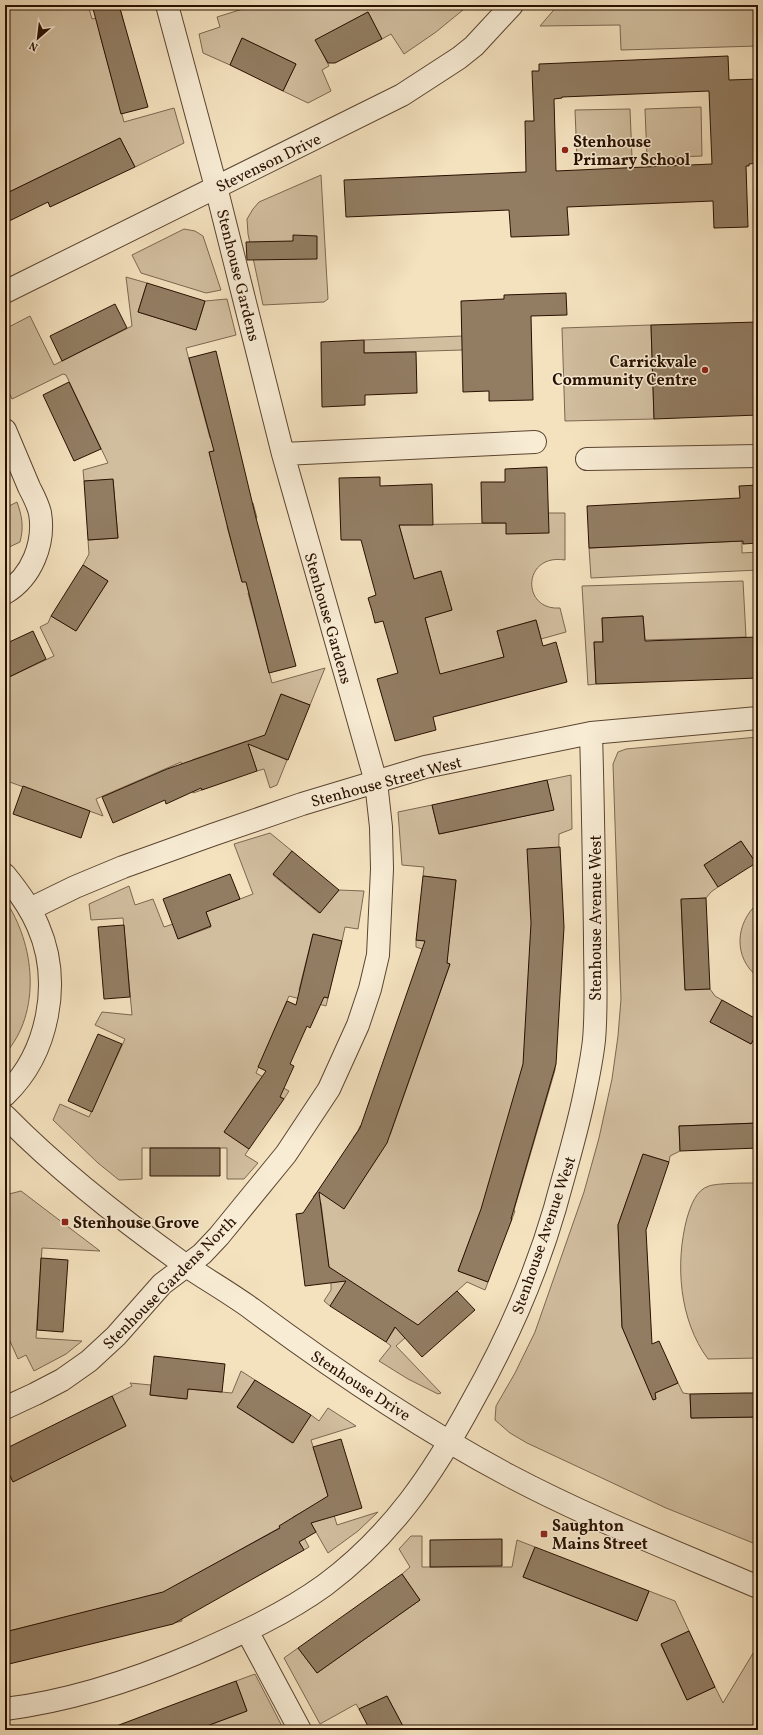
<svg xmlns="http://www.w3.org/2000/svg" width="763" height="1735" viewBox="0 0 763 1735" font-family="Vollkorn,serif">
	<rect width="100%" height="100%" fill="#f4e2bf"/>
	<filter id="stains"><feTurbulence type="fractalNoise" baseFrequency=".005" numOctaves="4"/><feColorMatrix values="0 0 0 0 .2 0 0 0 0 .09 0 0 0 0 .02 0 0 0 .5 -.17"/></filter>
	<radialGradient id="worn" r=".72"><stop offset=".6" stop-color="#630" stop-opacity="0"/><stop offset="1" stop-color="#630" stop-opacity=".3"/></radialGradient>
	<!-- green -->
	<path fill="#d1be9f" stroke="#7c6750" d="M5 5H88L92 19 121 12 125 28 100 35 124 122 174 108 184 143 135 167 120 138 66 165 80 193 73 196 58 168 5 194Z
		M246 5H469L436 32 404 54 391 34 382 39 368 12 316 40 329 66 322 70 331 91 308 103 283 91 296 64 242 38 230 65 203 53 199 34 220 27 217 17 246 8Z
		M558 5H758V46L621 50 620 25 540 26Z
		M701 107 702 156 647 158 645 109Z
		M630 109 632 158 577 159 575 110Z
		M321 175 328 299 324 302 263 305 248 234 247 219 253 209 259 202Z
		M184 229 195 231 203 236 221 290 206 293 141 273 132 255Z
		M126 277 147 283 138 312 196 330 205 301 227 299 236 335 186 348 210 438 235 433 238 445 209 452 224 510 253 503 257 518 227 526 242 582 271 575 274 586 248 593 272 683 325 668 310 705 281 694 260 749 287 760 277 785 270 788 264 769 257 771 247 741 192 760 202 790 193 793 181 762 96 799 103 816 7 781 5 786V679L54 656 40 627 48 623 51 616 76 631 108 581 83 565 89 554 88 540 118 538 113 480 84 481 83 470 108 463 66 375 63 374 12 399 5 385V329L30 316 54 365 132 326Z
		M651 325 654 419 565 421 562 328Z
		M487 335 462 350 364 353V340Z
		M17 502C22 516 24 527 20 542L5 549V508Z
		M548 513H565V560C522 553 521 611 560 608L566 632 541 639 536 620 497 631 504 657 422 680 435 655 425 618 452 610 441 571 414 579 399 525 506 523Z
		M742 541V553L758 552V570L591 578 589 548Z
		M743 581 746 637 645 640 643 616 602 618 603 642H594L596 684 588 685 582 586Z
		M758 737V862L756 863 741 841 704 865 718 887 711 892 706 898 681 900 685 989H710L715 996 722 1000 710 1022 751 1044 758 1032V1123L679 1126 680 1151 670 1156 669 1162 643 1154 618 1225 622 1327 651 1395 678 1383 683 1393 690 1394 691 1418 758 1417V1545L666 1508 527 1443 510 1433 495 1420 496 1406 515 1373 535 1332 584 1192 599 1138 612 1079 618 1036 621 999 613 764 618 752 626 749Z
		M571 775 572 829 559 834 555 1070 514 1210 515 1211 512 1219 482 1208 458 1271 488 1282 485 1290 467 1282 396 1346 441 1393 438 1394 408 1379 379 1361 391 1346 386 1342 403 1316 330 1306 324 1301 331 1290V1283L321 1203 313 1197 318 1191 344 1208 379 1155 353 1138 358 1131 360 1126 390 1135 450 964 421 953 422 949 416 947V940L449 943 456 880 423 876 424 867 402 865 398 812 432 805 439 834 553 810 547 780Z
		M270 833 292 851 273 875 319 913 339 890 364 891 358 929 345 927 342 941 313 934 299 990 328 998 326 1006 289 996 256 1073 289 1091 284 1099 258 1082 224 1132 249 1149 245 1155 258 1163 244 1179H227V1148H142V1179L119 1180 98 1163 53 1120 60 1104 89 1117 125 1039 95 1025 102 1012 132 1015 123 918 91 920 89 904 129 886 135 905 153 899 164 927 173 924 178 939 211 927 206 912 253 894 234 844Z
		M5 900C35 944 42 1012 5 1054Z
		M758 903V977C733 958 735 923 758 903Z
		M758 1183V1358L708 1359C679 1320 675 1263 687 1218 691 1205 696 1190 709 1186 717 1183 748 1183 758 1183Z
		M21 1191 100 1251 42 1248 36 1338 82 1341 66 1354 34 1371 26 1355 18 1359 5 1330V1195Z
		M241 1371 255 1380 237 1407 292 1443 311 1415 319 1421 328 1408 356 1426 311 1440 337 1525 378 1512 358 1531 328 1553 304 1511 293 1517 309 1547 304 1550 288 1523 177 1585 182 1621 166 1625 158 1594 5 1632V1466L13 1481 126 1426 112 1396 132 1386 130 1383 151 1385 150 1395 186 1399 188 1389 232 1393Z
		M411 1536H422V1567H512L517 1540 535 1547 523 1577 637 1621 649 1591 675 1601 689 1631 661 1645 687 1700 715 1687 723 1703 758 1645V1730H405L387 1696 359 1709 356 1704 320 1724 284 1658 298 1648 317 1673 420 1600 402 1574 410 1567 399 1549Z
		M255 1674 284 1730H196L247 1711 236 1681Z"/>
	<!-- building -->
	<path fill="#927d63" stroke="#281000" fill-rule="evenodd" d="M92 5H119L148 107 121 114Z
		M368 12 382 39 335 63H328L315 40Z
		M242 38 296 64 283 91 230 65Z
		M728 56 729 80 758 79V163L749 164V166H746L748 227 714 228 713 201 567 207 569 235 511 237 509 210 346 217 344 180 526 172 525 121H534L532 71H539V64ZM709 91 712 164 556 171 554 99 562 98V97Z
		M120 138 135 167 50 207 48 202 5 223V194Z
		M293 235 317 236V259L247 260 246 242 293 241Z
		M147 283 205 301 196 330 138 312Z
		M566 293 567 315 531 316 533 400 489 401V391L463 392 461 301 504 299V295Z
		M115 304 127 328 62 361 50 336Z
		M758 322V415L654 419 651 325Z
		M364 340V353L416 352 417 393 365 395V405L322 407 321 342Z
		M216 351 256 518 296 666 269 673 246 582H242L228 529 209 452 214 451 189 358Z
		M69 382 101 449 74 461 43 395Z
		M547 467 549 533 506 534V523H482L481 482H505V469Z
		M380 477V486L432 484 433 525H399L414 579 441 571 452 610 425 618 440 674 504 657 497 631 536 620 543 646 556 642 567 682 433 717 436 730 395 741 377 679 398 673 383 621 375 623 372 611 368 598 376 595 361 540H341L339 478Z
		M113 479 118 538 88 540 84 481Z
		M758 485V543L743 544V541L589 548 587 506 740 498 739 486Z
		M83 565 108 581 76 631 51 616Z
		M643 616 645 641 758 637V678L596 684 594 642H603L602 618Z
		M33 631 46 659 5 679V644Z
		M281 694 310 705 288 760 248 744 257 771 202 790 201 788 166 804 165 800 113 823 102 797 167 769 265 735Z
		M547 780 554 810 439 834 432 805Z
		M23 786 90 811 81 838 13 814Z
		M741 841 756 863 718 887 704 865Z
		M560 847 564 927 556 1064 511 1219H512L488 1282 458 1271 481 1209 523 1064 531 923 527 849Z
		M292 851 339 890 320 913 273 874Z
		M230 874 240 899 206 912 211 926 178 939 163 899Z
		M423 876 456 880 447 963 450 964 387 1143 344 1209 319 1192 329 1267 418 1325 457 1291 475 1310 422 1357 395 1327 386 1342 330 1306 346 1281 305 1286 296 1214 303 1213 360 1128 425 941 416 940Z
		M706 898 710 989 685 990 681 899Z
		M124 925 130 997 104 999 98 927Z
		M313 934 342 941 328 998 324 997 310 1028 307 1026 298 1046 290 1064 294 1066 280 1097 284 1099 249 1149 224 1132 266 1071 258 1067 287 1001 296 1005Z
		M722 1000 758 1020V1032L751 1044 710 1022Z
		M98 1034 122 1044 92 1112 68 1101Z
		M758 1123V1148L680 1151 679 1126Z
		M150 1148H220V1176H150Z
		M643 1154 669 1162 646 1230 652 1344 659 1341 678 1383 655 1393 656 1399 653 1400 622 1327 618 1225Z
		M41 1258 68 1260 63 1332 37 1330Z
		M154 1356 225 1364 222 1392 188 1389 187 1399 150 1395Z
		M255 1380 311 1415 293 1443 237 1407Z
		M745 1393H758V1417L691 1418 690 1394Z
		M112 1396 126 1426 13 1482 5 1466V1449Z
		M341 1439 362 1508 311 1523 316 1532 299 1542 304 1550 173 1624 5 1665V1632L163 1592 280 1528 279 1526 328 1496 313 1447Z
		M502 1539V1566L430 1567V1540Z
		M535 1547 649 1591 637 1621 523 1577Z
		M402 1574 420 1600 317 1673 298 1648Z
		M689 1631 715 1687 687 1700 661 1644Z
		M236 1681 247 1711 196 1730H111V1728Z
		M387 1696 405 1730H370L359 1709Z"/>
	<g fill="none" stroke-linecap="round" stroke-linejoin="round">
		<!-- minor casing -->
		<g stroke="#5b4430" stroke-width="24">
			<path id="minor" d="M5 292 402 95 459 58 474 46 512 5
				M5 430C13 449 21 468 29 487 33 495 38 504 40 513 45 543 32 577 5 593
				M283 454 535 442
				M587 459 758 456
				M5 875C18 891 30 907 38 926 62 981 49 1053 5 1095
				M30 909 75 887 123 867 212 835 302 804 425 767 591 733 758 718
				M5 1116C59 1171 122 1220 185 1265 207 1280 230 1293 252 1309 334 1370 418 1427 508 1475 589 1518 674 1551 758 1587
				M5 1408 35 1394 62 1380 89 1361 116 1336 162 1284 202 1254 219 1236 286 1154 329 1089 358 1025 370 989 378 955 382 869 381 827 376 782 283 454 216 187 167 5
				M247 1631 300 1730
				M5 1709C71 1701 134 1680 195 1654 240 1634 285 1614 325 1585 392 1535 433 1474 472 1402 507 1340 535 1277 555 1208 565 1171 576 1135 584 1097 588 1078 592 1059 594 1040 597 1006 595 972 595 938 594 869 593 801 591 733"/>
		</g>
		<!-- minor -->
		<use href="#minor" stroke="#f8ecd5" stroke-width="22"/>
	</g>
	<!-- markers -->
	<g fill="#8f2418" stroke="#f8ecd5" stroke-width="1.5">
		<circle cx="565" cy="150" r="4"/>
		<circle cx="705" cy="370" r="4"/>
		<rect x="61" y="1218" width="8" height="8" rx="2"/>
		<rect x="540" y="1530" width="8" height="8" rx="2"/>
	</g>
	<g text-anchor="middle" stroke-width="3" stroke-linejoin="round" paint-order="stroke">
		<!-- poi labels -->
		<g font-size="16" font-weight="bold" fill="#281000" stroke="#f8ecd5" text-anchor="start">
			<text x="573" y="147">Stenhouse<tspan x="573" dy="18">Primary School</tspan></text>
			<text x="697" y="367" text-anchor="end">Carrickvale<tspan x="697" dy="18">Community Centre</tspan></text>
			<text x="73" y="1228">Stenhouse Grove</text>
			<text x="552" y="1531">Saughton<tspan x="552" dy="18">Mains Street</tspan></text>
		</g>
		<!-- street labels -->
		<g font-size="16" fill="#281000" stroke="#f8ecd5">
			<text transform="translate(268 162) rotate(-26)" y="6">Stevenson Drive</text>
			<text transform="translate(239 275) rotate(76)" y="6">Stenhouse Gardens</text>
			<text transform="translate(329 618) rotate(74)" y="6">Stenhouse Gardens</text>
			<text transform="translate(386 781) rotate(-15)" y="6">Stenhouse Street West</text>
			<text transform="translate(595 918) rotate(-90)" y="6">Stenhouse Avenue West</text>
			<text transform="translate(543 1235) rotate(-71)" y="6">Stenhouse Avenue West</text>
			<text transform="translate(169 1282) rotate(-45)" y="6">Stenhouse Gardens North</text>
			<text transform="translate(361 1385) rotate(33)" y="6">Stenhouse Drive</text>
		</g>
	</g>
	<!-- margin -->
	<rect width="763" height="1735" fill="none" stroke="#f4e2bf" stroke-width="20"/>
	<rect x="6" y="6" width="751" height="1723" fill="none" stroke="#281000" stroke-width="2"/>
	<rect x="10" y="10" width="743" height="1715" fill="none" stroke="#281000"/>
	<!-- north arrow -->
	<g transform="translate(38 38) rotate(208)" stroke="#f8ecd5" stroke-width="3" paint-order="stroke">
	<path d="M0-3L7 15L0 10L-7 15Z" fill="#281000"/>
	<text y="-6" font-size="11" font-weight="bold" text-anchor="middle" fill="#281000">N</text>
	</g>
	<rect width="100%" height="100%" filter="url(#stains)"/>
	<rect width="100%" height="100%" fill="url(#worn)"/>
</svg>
